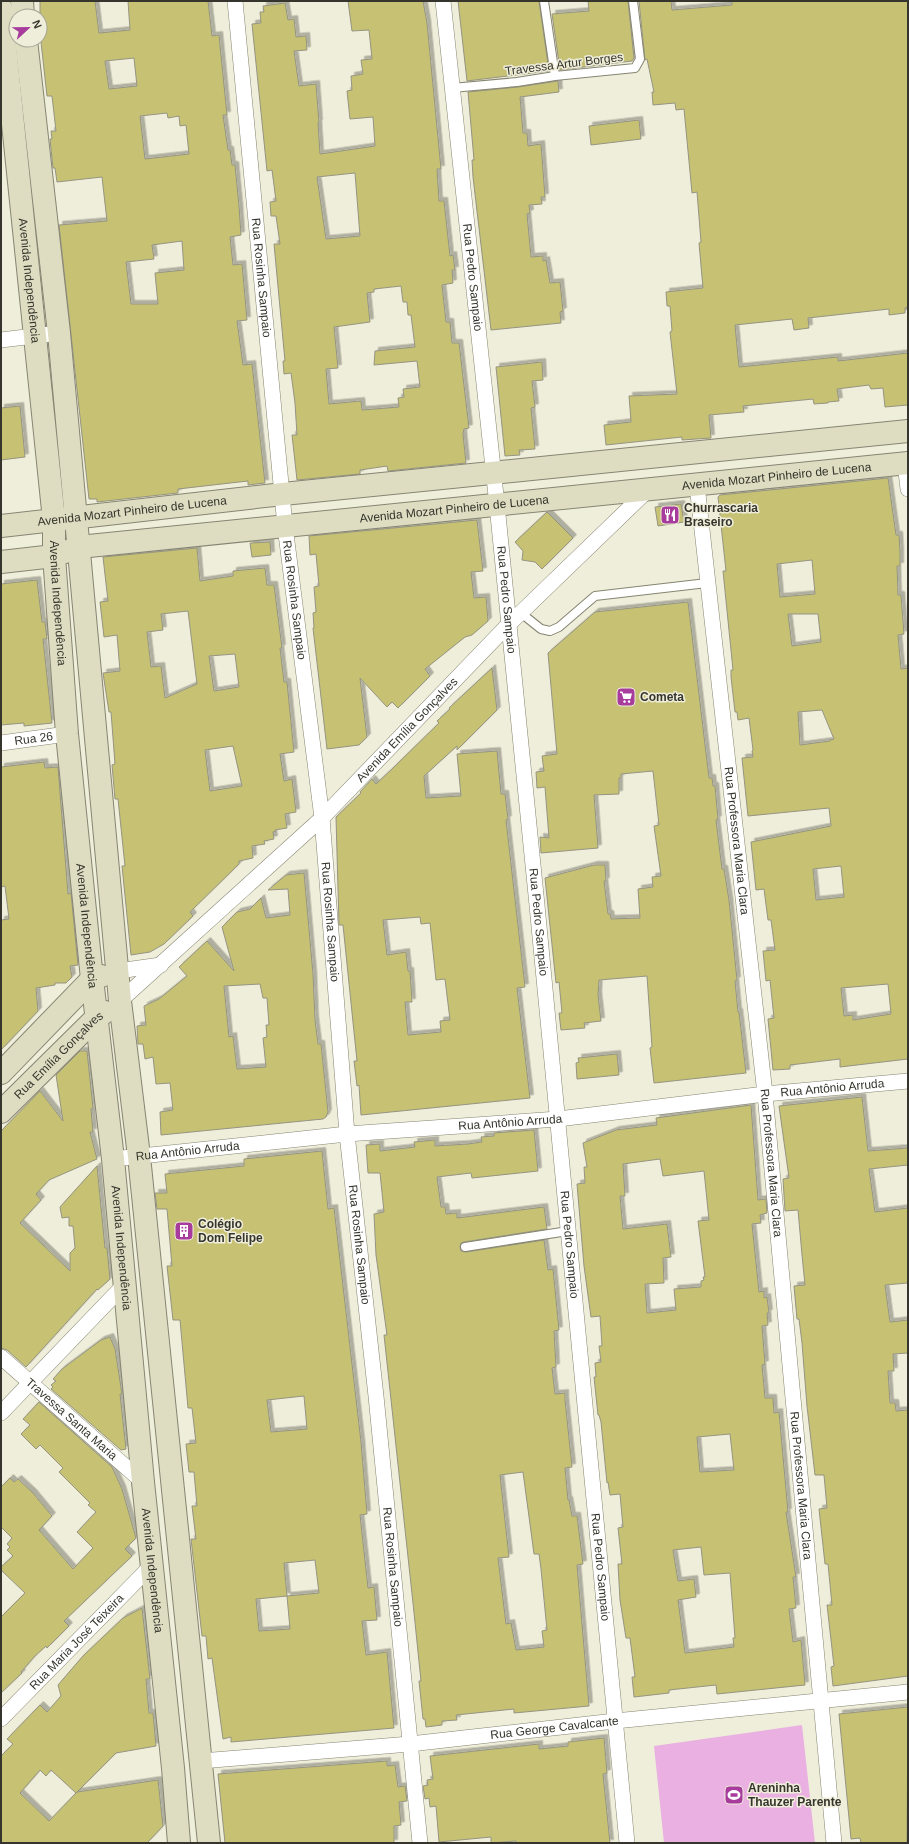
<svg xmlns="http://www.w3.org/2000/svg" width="909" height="1844" viewBox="0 0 909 1844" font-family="Arial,sans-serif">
	<defs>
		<filter id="shadow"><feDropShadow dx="3.5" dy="-3.5" stdDeviation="0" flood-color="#0004"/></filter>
	</defs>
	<rect width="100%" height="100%" fill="#efeeda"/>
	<!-- green -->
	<path fill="#e9b0e1" d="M802 1725 815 1843H664L654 1746Z"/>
	<!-- building -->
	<path fill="#c6c173" stroke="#959481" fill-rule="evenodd" filter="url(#shadow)" d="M40 1H95L99 33 130 30 128 1H208L212 36 219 35 227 115H223L228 150H230L232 165H235L239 206 241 235 230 237 233 265 242 264 244 286 247 320 237 321 243 365 252 364 265 483 248 485V481L178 489V493L97 502V499H89L59 225 107 221 102 177 57 182 55 168H53L50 139H52L51 131H56L52 96H47L40 33ZM134 58 137 86 109 89 105 61ZM167 113 168 118 179 116 180 126 186 125 189 154 145 159 140 116ZM182 241 184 270 155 273 158 304H131L126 262 154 259 152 245Z
		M348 1H423L427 23 441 169H437L439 201H444L450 256 453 255 455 270H452L453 283 442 285 446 322H450L452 343H459L469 428 464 429 463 434 466 463 388 471 387 466 360 470V474L297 480 292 435H297L295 403 291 373 284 374 283 361H285L274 244H280L276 216H271L270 202 276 201 272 170 267 171 252 24 261 23 260 12H264L263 6 285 3 288 20 294 19 296 37 306 36 307 50 294 51 299 86 316 84 319 123H318L320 154 375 146 373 117 350 119 347 91 352 90 351 76 363 74 361 60 372 59 369 30 352 31ZM355 173 360 236 326 239 317 177ZM401 286 403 302H407L408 315H411L415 347 375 351 374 365 417 361 420 387 403 389 404 397 398 398 399 407 362 410 361 401 329 404 326 369 338 368 334 327 370 322 367 293 374 292V289Z
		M458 1H539L549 71 467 81Z
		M588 1H628L634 58 632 61 560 70 552 14 589 11Z
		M639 1H671L672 10 732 5V1H908V307L905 308V313L889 315V309L808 318 809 328 794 330 792 319 735 325 739 367 838 357V361L908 353V405L885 407 883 388 871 389 869 385 837 389 839 401 828 402V403L814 404 813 399 743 406 744 412 709 415 711 438 682 440V437L606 445 604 425 631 422 629 396 677 394 670 332 672 331 670 306H667L666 292 703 288 699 243 701 242 697 192 692 193 684 109 676 110 675 103 653 105 652 92H654L647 59 645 60Z
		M558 81 559 92 520 97 523 133H527L528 146 541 144 545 197H541L542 204 529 205 530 213 527 214 531 257 543 256V261L546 260 550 283 560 282 563 311 560 312 561 323 491 330 473 177 472 160H474L468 92 518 87Z
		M639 120 641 139 591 145 589 126Z
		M542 362 543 380 532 381 535 407 531 408 535 449 519 450 520 455 505 456 496 367Z
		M20 406 25 457 1 460V408Z
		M888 478 896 535H899L900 551V566H897L898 595H901L904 634 898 635 901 669 908 668V1059L840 1067V1059L790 1065V1069L773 1070 768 1019 774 1018 770 980 766 981 763 951 775 950 771 920H768L764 889 756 890 751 842 831 826 829 808 748 816 742 758 753 757 752 751 753 750 749 718 738 720 737 712H735L731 677V670H733L723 571H726L718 497 720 495ZM812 560 815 594 780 597 777 564ZM788 614H818L821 642 792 646ZM822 710 834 739 830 740V741L800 745 798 712ZM841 866 844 897 816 900 813 869ZM888 984 891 1014 853 1020V1015L844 1016 841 988Z
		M681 504 684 522 658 526 655 507Z
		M547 512 573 538 542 569 535 562 522 560 523 551 515 542Z
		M477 520 483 571 471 572 474 598 486 597 488 621 472 635 465 637 425 669 430 676 398 708 392 702 387 707 360 678 367 737 359 745 327 749 313 628H314L313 613 316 612 314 587 319 586 316 554 310 555 309 536Z
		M270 542 271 555 252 557 250 543Z
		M197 548 200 581 233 576V571L265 568 267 585H274L282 648H280L284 682H287L294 752 280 754 284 781 292 779 296 812 285 814 287 828 275 830 276 831 273 832 274 839 264 841 265 844 252 846 253 858 239 861V864L190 912 193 916 164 944 150 952 131 955 122 866H125L118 799H115L112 765 115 764 111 712H109L103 673 120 671 117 635 104 637 100 602 108 601 103 557ZM188 611 197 684 165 698 161 666 151 667 147 632 163 630 161 614ZM235 654 239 687 214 691 209 656ZM233 746 242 786 210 791 205 750Z
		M37 580 42 622H45L47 639H43L52 723 24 726V723L1 725V584Z
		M688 602 709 778H712L713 786H715L718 819 716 820 722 869H724L729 900 737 980 735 981 738 1012H739L746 1073 654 1083 650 1048 652 1047 647 976 599 980 598 995 601 1021 584 1023 585 1028 561 1030 559 1013H562L559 982 556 983 545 878 594 865H605L606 881H604L608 914H610L611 919 640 918 638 889 653 887 652 877 661 876 654 826 659 825 653 771 621 774V778H619V794L594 795 598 848 541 853 540 837 549 838 545 787 537 788 536 772 544 771 542 756 557 754 548 653 595 612Z
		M492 668 497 710 457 750V746L424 776 426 798 461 796 457 754 497 751 501 794H505L508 819 506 820 525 987 517 988 530 1098 361 1115 359 1085 357 1086 354 1061H357L343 925H339L336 817 361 793 360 792 372 779 376 784 392 769 439 723 437 721 450 709 449 708ZM420 917 421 924 430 923 436 980 445 979 450 1020 440 1021 441 1032 408 1035 405 1002H412L410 971H408L406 952 387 955 383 920Z
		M44 762 45 768 58 767 68 894 71 893 78 965 70 966 72 977 66 983H55V985L36 988 38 1011 1 1050V920L9 919 5 886 1 887V767Z
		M304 873 313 974 315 1020 318 1044H321L328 1112 326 1117 323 1119 161 1135 160 1112 173 1110 170 1083 156 1084 153 1057 145 1059 143 1044H138L137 1026 146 1025 144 1006 159 999 187 976 179 967 207 941 234 971 222 927 237 912 250 909 261 898 266 918 290 915 288 889 268 890 286 875ZM260 984 263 998H267L269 1025H266L267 1037 263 1038 266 1067 237 1069 233 1036 229 1037 224 986Z
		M80 1051H87L93 1108 91 1109 93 1132H90L97 1159 49 1180 36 1194 41 1200 20 1223 70 1271V1253L75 1248 73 1226H69V1217L62 1218 60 1207 97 1166 105 1248H107L110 1279 98 1290 97 1289 26 1367 7 1350 1 1348V1131L40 1091 63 1121 56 1075Z
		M617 1054 619 1075 577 1079 576 1063 579 1062 578 1058Z
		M862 1097 868 1151 908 1148V1165L869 1169 875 1212 908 1208V1283L885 1285 890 1322 908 1320V1353L893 1354 894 1371H888L890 1403H895L896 1411 908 1410V1676L833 1686 831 1667 834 1666 827 1605H832L828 1564H825L819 1509 827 1508 824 1475H815L807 1406 802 1343 799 1319H797L794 1286 805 1285 802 1255 798 1210 785 1211 783 1179 789 1178 779 1106Z
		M751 1105 758 1200 766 1199 767 1213 760 1215 761 1223 752 1224 759 1292 764 1291V1298L767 1297 769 1313H767L768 1325 762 1326 765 1364 762 1365 765 1398H773L774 1413 779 1412 788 1512H786L796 1577H793L796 1608 789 1609 793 1642 801 1640 805 1685 717 1694 716 1685 669 1690V1693L634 1697 632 1677H635L630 1638H626L620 1600 618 1564H622L618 1528 623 1527 620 1494 610 1495 608 1482 607 1483 601 1422 599 1415H598L594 1377H596L595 1363 601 1362 599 1346H602L600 1316 591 1317 584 1266 577 1184 585 1183 584 1167H587L583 1143 616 1130 657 1125 656 1118ZM660 1159 663 1176 704 1171 709 1220 698 1221 705 1277H703L704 1280 701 1281V1287L674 1289 676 1310 647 1313 645 1284 664 1283 663 1258 671 1257 667 1224 623 1229 620 1196H625L623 1164ZM730 1434 734 1470 700 1472 697 1437ZM701 1547 704 1575 730 1573 735 1638H733L734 1647 685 1653 678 1600 696 1597 694 1579 678 1581 673 1550Z
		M534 1130 538 1171 472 1178 471 1173 437 1177 441 1207H445L446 1214 457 1213V1218L544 1207 547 1229 464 1242 461 1243 460 1247 461 1251 466 1252 544 1240 548 1270 553 1269 559 1330 554 1331 556 1367 552 1368 555 1394 565 1393V1400L572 1467 565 1468 568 1500H569L572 1516H577L583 1564 577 1565 589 1706 514 1713V1709L456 1715 457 1720 442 1721V1725L426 1727 425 1719H423L419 1681H421L413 1603 384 1335H387L376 1255 374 1214 384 1212 380 1173H368L366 1145 380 1144V1151L415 1147 414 1142 435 1140V1146L468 1144 482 1142 481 1137 494 1136V1133ZM523 1472 534 1554H539L541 1569 547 1630 542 1631 544 1647 516 1650 511 1623 506 1624 498 1558 509 1557 500 1475Z
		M322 1151 328 1209 334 1208 361 1442 367 1514 360 1515 368 1588 374 1587 377 1620 362 1621 366 1655 387 1652 394 1728 231 1742V1737L223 1739 212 1658 208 1659 206 1636H202L191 1539H196L192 1506H197L194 1472H189L186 1444 196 1443 192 1408H188L180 1320H173L167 1266H172L167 1209H157L155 1193H167L165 1174 244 1166V1159ZM304 1396 307 1429 271 1432 267 1400ZM315 1560 319 1593 287 1596 284 1563ZM287 1596 290 1629 259 1631 256 1599Z
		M110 1337 115 1349 122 1394H120L126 1449 121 1450 51 1389 53 1387 51 1385 56 1381 53 1379 62 1369 101 1340Z
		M39 1402 112 1467 122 1489 136 1538 125 1549 132 1556 64 1621 69 1626 47 1648 46 1646 34 1657 21 1672 22 1673 1 1693V1617L25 1593 1 1570V1567L13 1556 7 1550 10 1547 7 1544 12 1538 1 1527V1487L10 1478 14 1482 18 1479 33 1493 52 1516 39 1530 73 1569 93 1548 77 1532 96 1512 88 1505 90 1503 59 1472 63 1468 40 1445 36 1449 21 1434 30 1425 23 1419Z
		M142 1608 150 1679H146L149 1713H153L156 1746 116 1753 76 1793 51 1770 46 1776 40 1770 20 1793 49 1821 77 1792 158 1780 163 1826 147 1843H1V1756L13 1744 7 1739 40 1705 47 1712 61 1696 58 1685 83 1656 123 1618Z
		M908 1707 907 1843H861L860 1838 851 1839 839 1714Z
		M604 1738 607 1773 603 1774 610 1843H516V1841L491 1843V1837L439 1842 436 1806 430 1807 429 1798 425 1799 423 1786 428 1785 427 1780 433 1779 430 1756 539 1744V1749L568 1746V1742Z
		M387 1761V1766L395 1765 398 1787 405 1786 407 1801 399 1802 401 1825 394 1826V1843H225L218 1774Z"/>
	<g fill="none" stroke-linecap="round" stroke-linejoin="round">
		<!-- lane casing -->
		<g stroke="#868572" stroke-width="10">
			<path id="lane" d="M544 1 555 76
				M452 88 517 82 555 76 635 68 640 59 633 1
				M521 613 541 629 550 631 559 627 595 596 707 583
				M465 1247 568 1231"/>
		</g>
		<!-- street casing -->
		<g stroke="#868572" stroke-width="16">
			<g id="street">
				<path id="s1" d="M235 1 285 526 322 818 347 1134 376 1396 420 1843"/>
				<path id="s2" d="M443 1 497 505 536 895 627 1843"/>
				<path d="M1 340 59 333"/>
				<path d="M905 463 908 489"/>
				<path id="s3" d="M697 485 765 1094 834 1843"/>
				<path id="s4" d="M1 743 67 734"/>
				<path d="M118 971 161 965"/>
				<path id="s5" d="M120 1001 322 818 508 625 648 490"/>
				<path id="s6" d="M113 1159 347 1134 558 1119 765 1094 908 1081"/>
				<path id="s7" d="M1 1357 143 1482"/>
				<path d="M1 1413 125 1284"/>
				<path id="s8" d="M1 1719 152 1565"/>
				<path id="s9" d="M201 1761 410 1744 615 1721 908 1692"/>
			</g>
		</g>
		<!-- secondary casing -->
		<g stroke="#868572" stroke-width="24">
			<g id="secondary">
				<path d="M22 1 23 16"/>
				<path id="s10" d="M1 8 54 520V556L67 734 92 979 113 1159 143 1482 173 1768 179 1843"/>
				<path d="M26 40 59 333 120 1001 139 1156 209 1843"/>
				<path id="s11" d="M1 526 283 494 908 431"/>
				<path id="s12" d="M1 562 54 556 79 547 908 463"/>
				<path d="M1 1073 92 979 101 976"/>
				<path id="s13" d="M1 1112 96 1018 105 1012"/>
			</g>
		</g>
		<!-- lane -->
		<use href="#lane" stroke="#fff" stroke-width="8"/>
		<!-- street -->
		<use href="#street" stroke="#fff" stroke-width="15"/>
		<!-- secondary -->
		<use href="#secondary" stroke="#dedcc1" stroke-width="22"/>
	</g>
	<!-- icons -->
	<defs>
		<g id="restaurant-square" transform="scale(1)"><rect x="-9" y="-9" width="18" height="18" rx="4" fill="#a73c9d" stroke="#efeeda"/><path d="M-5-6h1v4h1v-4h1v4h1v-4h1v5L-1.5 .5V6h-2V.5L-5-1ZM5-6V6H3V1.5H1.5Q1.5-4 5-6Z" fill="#fff"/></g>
		<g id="supermarket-square" transform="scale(1)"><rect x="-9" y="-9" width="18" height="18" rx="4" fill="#a73c9d" stroke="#efeeda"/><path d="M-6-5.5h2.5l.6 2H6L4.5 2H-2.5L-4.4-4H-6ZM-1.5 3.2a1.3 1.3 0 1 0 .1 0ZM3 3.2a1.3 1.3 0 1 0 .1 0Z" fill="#fff"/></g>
		<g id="building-square" transform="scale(1)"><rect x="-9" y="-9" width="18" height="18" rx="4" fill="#a73c9d" stroke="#efeeda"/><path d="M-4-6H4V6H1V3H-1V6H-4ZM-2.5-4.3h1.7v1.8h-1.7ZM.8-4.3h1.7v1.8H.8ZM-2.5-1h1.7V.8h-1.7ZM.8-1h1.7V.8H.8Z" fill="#fff"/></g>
		<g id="stadium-square" transform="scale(1)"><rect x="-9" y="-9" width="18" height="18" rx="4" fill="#a73c9d" stroke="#efeeda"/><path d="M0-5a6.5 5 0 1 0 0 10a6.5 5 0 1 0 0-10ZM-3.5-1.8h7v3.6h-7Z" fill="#fff"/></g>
	</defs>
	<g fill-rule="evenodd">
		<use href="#restaurant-square" x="670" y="515"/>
		<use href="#supermarket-square" x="626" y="697"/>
		<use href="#building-square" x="184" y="1231"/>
		<use href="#stadium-square" x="734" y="1795"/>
	</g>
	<g text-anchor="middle" stroke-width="3" stroke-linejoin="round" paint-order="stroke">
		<!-- street labels -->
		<g font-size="12" fill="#35352d" stroke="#efeeda">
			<text transform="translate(564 64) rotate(-7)" y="4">Travessa Artur Borges</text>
			<text dy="4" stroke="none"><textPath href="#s1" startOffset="278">Rua Rosinha Sampaio</textPath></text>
			<text dy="4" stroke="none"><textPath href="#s2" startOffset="278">Rua Pedro Sampaio</textPath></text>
			<text dy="4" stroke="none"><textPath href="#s10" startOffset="274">Avenida Independência</textPath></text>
			<text dy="4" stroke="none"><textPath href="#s12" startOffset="781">Avenida Mozart Pinheiro de Lucena</textPath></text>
			<text dy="4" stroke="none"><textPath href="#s12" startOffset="457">Avenida Mozart Pinheiro de Lucena</textPath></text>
			<text dy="4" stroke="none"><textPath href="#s11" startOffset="132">Avenida Mozart Pinheiro de Lucena</textPath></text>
			<text dy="4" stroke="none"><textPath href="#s2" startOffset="602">Rua Pedro Sampaio</textPath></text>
			<text dy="4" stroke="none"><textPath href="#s1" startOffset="602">Rua Rosinha Sampaio</textPath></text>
			<text dy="4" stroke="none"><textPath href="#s10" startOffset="598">Avenida Independência</textPath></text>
			<text dy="4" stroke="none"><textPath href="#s5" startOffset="395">Avenida Emília Gonçalves</textPath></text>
			<text dy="4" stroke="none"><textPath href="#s4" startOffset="33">Rua 26</textPath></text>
			<text dy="4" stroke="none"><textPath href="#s3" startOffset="358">Rua Professora Maria Clara</textPath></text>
			<text dy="4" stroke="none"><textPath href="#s1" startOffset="926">Rua Rosinha Sampaio</textPath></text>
			<text dy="4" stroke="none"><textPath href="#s2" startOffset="926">Rua Pedro Sampaio</textPath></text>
			<text dy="4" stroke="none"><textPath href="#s10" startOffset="922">Avenida Independência</textPath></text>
			<text dy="4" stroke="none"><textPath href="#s13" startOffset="81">Rua Emília Gonçalves</textPath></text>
			<text dy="4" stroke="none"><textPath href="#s6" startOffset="723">Rua Antônio Arruda</textPath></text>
			<text dy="4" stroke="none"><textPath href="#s6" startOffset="399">Rua Antônio Arruda</textPath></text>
			<text dy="4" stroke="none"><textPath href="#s6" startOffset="75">Rua Antônio Arruda</textPath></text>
			<text dy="4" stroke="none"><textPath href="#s3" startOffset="682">Rua Professora Maria Clara</textPath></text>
			<text dy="4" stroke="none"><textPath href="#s1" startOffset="1250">Rua Rosinha Sampaio</textPath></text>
			<text dy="4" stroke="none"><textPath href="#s2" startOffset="1250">Rua Pedro Sampaio</textPath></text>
			<text dy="4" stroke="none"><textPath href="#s10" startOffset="1246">Avenida Independência</textPath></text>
			<text dy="4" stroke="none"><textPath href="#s7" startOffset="94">Travessa Santa Maria</textPath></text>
			<text dy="4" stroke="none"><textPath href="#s3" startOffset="1006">Rua Professora Maria Clara</textPath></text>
			<text dy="4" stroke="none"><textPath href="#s1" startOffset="1574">Rua Rosinha Sampaio</textPath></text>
			<text dy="4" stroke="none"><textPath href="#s2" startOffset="1574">Rua Pedro Sampaio</textPath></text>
			<text dy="4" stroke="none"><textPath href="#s10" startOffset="1570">Avenida Independência</textPath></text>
			<text dy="4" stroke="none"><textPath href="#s8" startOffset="108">Rua Maria José Teixeira</textPath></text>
			<text dy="4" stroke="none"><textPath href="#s9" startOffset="355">Rua George Cavalcante</textPath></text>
		</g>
		<!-- poi labels -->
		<g font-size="12" font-weight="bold" fill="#35352d" stroke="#efeeda" text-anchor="start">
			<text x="684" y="512">Churrascaria<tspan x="684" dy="14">Braseiro</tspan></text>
			<text x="640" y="701">Cometa</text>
			<text x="198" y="1228">Colégio<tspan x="198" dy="14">Dom Felipe</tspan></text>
			<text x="748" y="1792">Areninha<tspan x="748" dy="14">Thauzer Parente</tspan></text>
		</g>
	</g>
	<!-- border -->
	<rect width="909" height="1844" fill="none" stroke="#35352d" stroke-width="4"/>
	<!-- north arrow -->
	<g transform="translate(28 28) rotate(68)"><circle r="19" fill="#efeeda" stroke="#a5a495"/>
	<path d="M0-3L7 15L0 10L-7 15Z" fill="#a73c9d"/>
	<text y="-6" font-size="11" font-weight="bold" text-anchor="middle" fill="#35352d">N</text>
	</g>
</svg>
